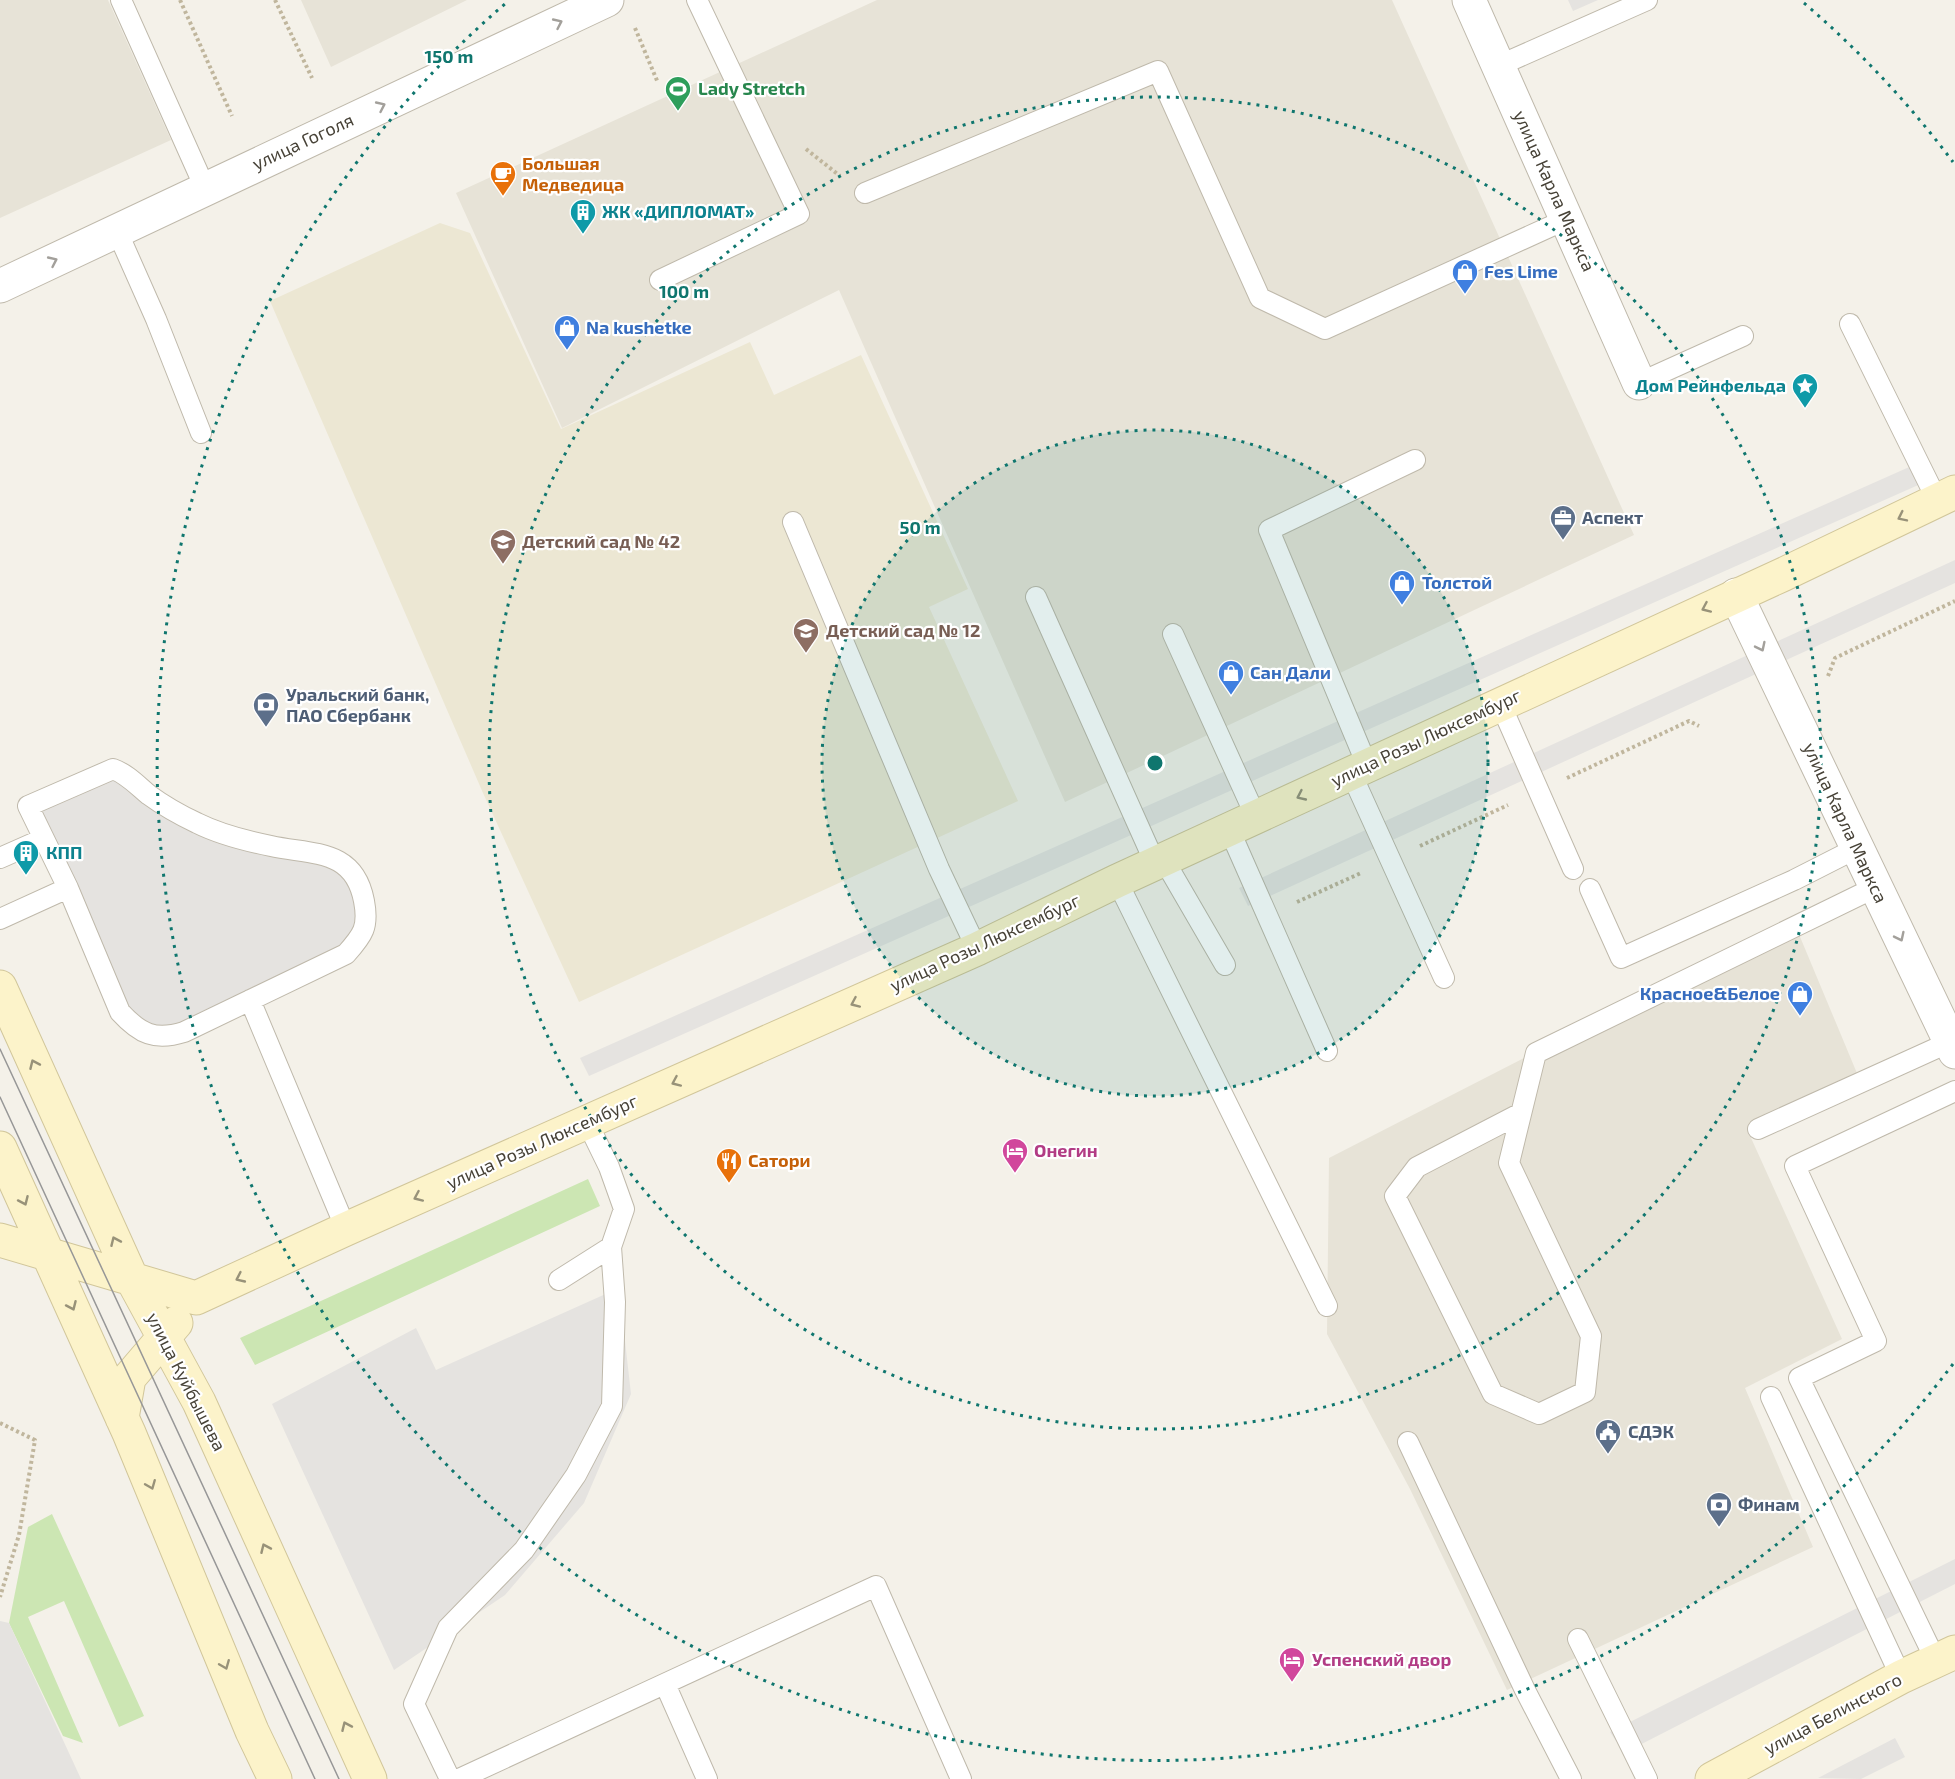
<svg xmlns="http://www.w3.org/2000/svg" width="1955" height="1779" viewBox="0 0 1955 1779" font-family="'Exo 2',sans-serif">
	<rect width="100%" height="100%" fill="#f4f1e9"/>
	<!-- residential -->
	<path fill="#e7e3d7" d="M0 0H108L171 140 0 218Z
		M301 0H467L331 67Z
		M877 0H1392L1634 535 1065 802 839 290 562 428 456 193Z
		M1793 920 1859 1078 1747 1129 1842 1339 1745 1388 1813 1547 1507 1690 1410 1489 1327 1334 1329 1158Z"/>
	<!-- education -->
	<path fill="#ece7d3" d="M440 223 470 233 561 429 750 342 774 395 861 355 968 589 929 607 1018 801 579 1002 483 793 270 301Z"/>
	<!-- green -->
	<path fill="#cce6b3" d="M588 1179 600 1206 255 1365 240 1338Z
		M52 1514 144 1716 119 1727 64 1601 28 1617 83 1743 63 1736 9 1623 28 1527Z"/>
	<!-- parking -->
	<path fill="#e5e3e0" d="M1568 0H1598L1573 11Z
		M1925 460 1934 478 589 1076 580 1058Z
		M1955 560V583L1248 906 1239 888Z
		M113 769 245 838 354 876 360 939 184 1032 133 1027 28 806Z
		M619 1288 631 1394 584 1503 505 1595 394 1670 272 1404 416 1328 436 1370Z
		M1955 1559V1584L1624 1753 1610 1732Z
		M0 1621 9 1623 81 1779H0Z
		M1895 1738 1905 1757 1861 1779 1818 1778Z"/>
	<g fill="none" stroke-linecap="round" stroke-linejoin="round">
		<!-- service casing -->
		<g stroke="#bfb9ab" stroke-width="22">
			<path id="service" d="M121 0 205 188
				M1498 66 1647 0
				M865 193 1158 71 1260 298 1325 329 1567 219
				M117 231 156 319 201 433
				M660 280 799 214 697 0
				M1850 324 1937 500
				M1639 383 1743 336
				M793 522 939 869 977 949
				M1036 597 1155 863
				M1173 634 1256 817
				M1500 703 1573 869
				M1367 765 1269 530 1415 460
				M113 769C127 774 137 785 149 795 164 806 180 815 197 823 219 834 246 841 271 846 312 855 354 848 364 901 369 927 363 935 346 954L184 1032C155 1041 140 1034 120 1012L68 888 28 806Z
				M1351 773 1444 978
				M1229 829 1327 1051
				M0 858 43 839
				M1164 860 1225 965
				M1117 881 1327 1306
				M1590 889 1621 958 1794 880 1857 848
				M0 919 68 888
				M250 1000 346 1229
				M1521 1113 1417 1167 1395 1196 1493 1394 1539 1414 1585 1392 1591 1336 1509 1163 1536 1053 1876 887
				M1758 1129 1950 1042
				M559 1280 611 1247
				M1771 1397 1901 1677
				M1408 1442 1525 1690 1571 1779
				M1578 1639 1647 1779
				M1936 1661 1799 1378 1876 1341 1795 1166 1955 1091
				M665 1684 707 1779
				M450 1779 414 1704 448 1628 524 1550 576 1475 612 1406 615 1302 611 1247 624 1209 609 1167 587 1122
				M459 1779 876 1586 961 1779"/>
		</g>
		<!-- minor casing -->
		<g stroke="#bfb9ab" stroke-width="35">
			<path id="minor" d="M1469 0 1639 383
				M0 286 607 0
				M1736 595 1955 1052"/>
		</g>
		<!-- secondary casing -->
		<g stroke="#d1c69a" stroke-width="35">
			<path id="secondary" d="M0 987 132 1279 199 1402 370 1779
				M0 1148 129 1433 252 1731 275 1779
				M0 1240 196 1298 346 1229 977 949 1117 881 1782 575 1955 492
				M122 1418 129 1378 176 1323
				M1712 1779 1901 1677 1955 1652"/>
		</g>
		<!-- path -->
		<path stroke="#c0b69d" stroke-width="4" stroke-dasharray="3 3" stroke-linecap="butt" d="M180 0 232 116
			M275 0 312 78
			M635 28 658 83
			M806 149 840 176
			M1828 676 1835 658 1955 601
			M1567 778 1689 721 1699 726
			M1420 846 1508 805
			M1297 902 1361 873
			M0 1423 35 1440 19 1535 0 1597"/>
		<!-- service -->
		<use href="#service" stroke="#fff" stroke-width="20"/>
		<!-- minor -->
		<use href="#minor" stroke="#fff" stroke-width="33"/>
		<!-- secondary -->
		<use href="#secondary" stroke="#fcf3ca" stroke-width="33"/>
		<!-- tram -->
		<path stroke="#979797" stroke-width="1.5" d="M0 1049 339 1779
			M0 1097 315 1779"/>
	</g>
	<!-- one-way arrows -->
	<defs><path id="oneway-chevron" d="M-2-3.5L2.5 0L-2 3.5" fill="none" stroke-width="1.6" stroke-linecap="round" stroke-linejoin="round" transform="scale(1.5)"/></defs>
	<g stroke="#a3a09b">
		<use href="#oneway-chevron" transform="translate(558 23) rotate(-25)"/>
		<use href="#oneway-chevron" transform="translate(381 106) rotate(-25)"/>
		<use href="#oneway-chevron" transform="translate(53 261) rotate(-25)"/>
		<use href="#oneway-chevron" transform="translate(1761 647) rotate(64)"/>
		<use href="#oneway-chevron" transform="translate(1900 937) rotate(64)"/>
	</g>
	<g stroke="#989279">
		<use href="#oneway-chevron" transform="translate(1902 517) rotate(154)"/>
		<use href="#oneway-chevron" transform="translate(1706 608) rotate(156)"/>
		<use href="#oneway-chevron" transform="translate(1301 796) rotate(155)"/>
		<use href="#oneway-chevron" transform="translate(855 1003) rotate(156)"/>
		<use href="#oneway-chevron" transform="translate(34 1064) rotate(-114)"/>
		<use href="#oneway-chevron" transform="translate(676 1082) rotate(156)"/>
		<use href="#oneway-chevron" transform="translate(418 1197) rotate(156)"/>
		<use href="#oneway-chevron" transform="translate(24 1201) rotate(66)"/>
		<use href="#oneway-chevron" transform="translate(115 1241) rotate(-114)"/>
		<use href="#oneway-chevron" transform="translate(240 1278) rotate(155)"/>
		<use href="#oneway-chevron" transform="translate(72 1306) rotate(66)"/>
		<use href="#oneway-chevron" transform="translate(151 1485) rotate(68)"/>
		<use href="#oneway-chevron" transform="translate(265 1548) rotate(-114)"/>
		<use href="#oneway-chevron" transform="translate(225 1665) rotate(68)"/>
		<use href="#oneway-chevron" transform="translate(346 1726) rotate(-114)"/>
	</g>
	<!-- distance rings -->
	<circle cx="1155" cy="763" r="333" fill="#0f766e" fill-opacity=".12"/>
	<g fill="none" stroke="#0f766e" stroke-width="3" stroke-dasharray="3 6">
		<circle cx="1155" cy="763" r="333"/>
		<circle cx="1155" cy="763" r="666"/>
		<path d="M1953 1364A999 999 0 1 1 506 3M1804 3A999 999 0 0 1 1953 162"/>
	</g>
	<!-- icons -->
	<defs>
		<g id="stadium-pin" transform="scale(1.35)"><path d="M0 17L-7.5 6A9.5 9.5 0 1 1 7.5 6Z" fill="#2e9e5b" stroke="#fff"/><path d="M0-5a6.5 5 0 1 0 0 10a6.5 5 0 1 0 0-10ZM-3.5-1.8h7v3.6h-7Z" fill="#fff"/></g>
		<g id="cafe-pin" transform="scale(1.35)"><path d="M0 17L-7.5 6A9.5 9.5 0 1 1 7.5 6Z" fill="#e8710a" stroke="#fff"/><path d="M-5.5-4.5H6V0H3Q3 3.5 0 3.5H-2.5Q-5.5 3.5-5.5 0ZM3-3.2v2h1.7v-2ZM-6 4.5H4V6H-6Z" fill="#fff"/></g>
		<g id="building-pin" transform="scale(1.35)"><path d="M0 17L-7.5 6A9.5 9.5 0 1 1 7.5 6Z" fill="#0f9aa8" stroke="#fff"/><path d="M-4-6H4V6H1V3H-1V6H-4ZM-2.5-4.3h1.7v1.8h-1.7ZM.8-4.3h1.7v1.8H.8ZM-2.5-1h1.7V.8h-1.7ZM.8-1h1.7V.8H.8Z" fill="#fff"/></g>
		<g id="shop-pin" transform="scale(1.35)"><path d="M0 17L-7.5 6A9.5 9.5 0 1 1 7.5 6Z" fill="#3f7fe0" stroke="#fff"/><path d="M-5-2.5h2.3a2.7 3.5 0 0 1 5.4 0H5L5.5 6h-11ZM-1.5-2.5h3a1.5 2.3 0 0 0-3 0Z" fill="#fff"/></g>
		<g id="sight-pin" transform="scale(1.35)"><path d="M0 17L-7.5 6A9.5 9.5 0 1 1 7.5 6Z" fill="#0f9aa8" stroke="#fff"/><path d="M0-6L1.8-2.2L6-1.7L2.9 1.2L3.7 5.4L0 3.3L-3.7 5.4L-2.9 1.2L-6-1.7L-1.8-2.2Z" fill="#fff"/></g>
		<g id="office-pin" transform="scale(1.35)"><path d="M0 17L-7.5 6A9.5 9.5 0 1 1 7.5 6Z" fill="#5c6f8a" stroke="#fff"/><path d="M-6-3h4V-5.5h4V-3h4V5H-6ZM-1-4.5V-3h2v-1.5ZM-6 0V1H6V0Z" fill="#fff"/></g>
		<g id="school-pin" transform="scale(1.35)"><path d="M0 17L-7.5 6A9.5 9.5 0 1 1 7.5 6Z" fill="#8d6e63" stroke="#fff"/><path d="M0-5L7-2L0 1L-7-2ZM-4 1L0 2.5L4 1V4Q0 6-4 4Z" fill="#fff"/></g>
		<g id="bank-pin" transform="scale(1.35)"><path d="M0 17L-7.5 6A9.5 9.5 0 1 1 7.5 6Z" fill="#5c6f8a" stroke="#fff"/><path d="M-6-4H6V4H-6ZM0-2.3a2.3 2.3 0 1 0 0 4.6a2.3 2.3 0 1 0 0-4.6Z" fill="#fff"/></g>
		<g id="hotel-pin" transform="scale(1.35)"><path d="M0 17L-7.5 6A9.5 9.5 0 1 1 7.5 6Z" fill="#d1479c" stroke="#fff"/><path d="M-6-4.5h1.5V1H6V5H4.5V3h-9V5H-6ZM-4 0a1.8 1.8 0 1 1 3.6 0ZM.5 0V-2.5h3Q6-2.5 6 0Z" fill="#fff"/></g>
		<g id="restaurant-pin" transform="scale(1.35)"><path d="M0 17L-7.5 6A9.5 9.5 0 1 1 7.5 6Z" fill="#e8710a" stroke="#fff"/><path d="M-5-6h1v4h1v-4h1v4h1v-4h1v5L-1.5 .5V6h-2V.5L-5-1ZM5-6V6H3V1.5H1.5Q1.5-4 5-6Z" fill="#fff"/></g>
		<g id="civic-pin" transform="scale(1.35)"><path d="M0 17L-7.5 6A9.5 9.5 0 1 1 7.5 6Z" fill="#5c6f8a" stroke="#fff"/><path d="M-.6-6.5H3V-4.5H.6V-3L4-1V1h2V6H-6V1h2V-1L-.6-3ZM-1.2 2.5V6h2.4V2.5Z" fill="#fff"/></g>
	</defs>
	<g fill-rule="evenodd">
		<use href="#stadium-pin" x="678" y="89"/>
		<use href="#cafe-pin" x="503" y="174"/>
		<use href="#building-pin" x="583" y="212"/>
		<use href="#shop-pin" x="1465" y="272"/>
		<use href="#shop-pin" x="567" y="328"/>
		<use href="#sight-pin" x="1805" y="386"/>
		<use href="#office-pin" x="1563" y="518"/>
		<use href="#school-pin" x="503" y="542"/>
		<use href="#shop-pin" x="1402" y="583"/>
		<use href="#school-pin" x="806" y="631"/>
		<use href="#shop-pin" x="1231" y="673"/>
		<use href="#bank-pin" x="266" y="705"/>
		<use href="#building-pin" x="26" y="853"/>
		<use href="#shop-pin" x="1800" y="994"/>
		<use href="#hotel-pin" x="1015" y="1151"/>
		<use href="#restaurant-pin" x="729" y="1161"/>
		<use href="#civic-pin" x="1608" y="1432"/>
		<use href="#bank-pin" x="1719" y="1505"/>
		<use href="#hotel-pin" x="1292" y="1660"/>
	</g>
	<g text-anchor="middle" stroke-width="4.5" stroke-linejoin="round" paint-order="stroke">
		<!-- leisure labels -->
		<g font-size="18" font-weight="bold" fill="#27864d" stroke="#fff" text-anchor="start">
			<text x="698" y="95">Lady Stretch</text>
		</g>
		<!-- street labels -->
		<g font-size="18" fill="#474237" stroke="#fff">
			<text transform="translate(303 142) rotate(-25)" y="6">улица Гоголя</text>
			<text transform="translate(1554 191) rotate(66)" y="6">улица Карла Маркса</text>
			<text transform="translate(1426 738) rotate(-25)" y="6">улица Розы Люксембург</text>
			<text transform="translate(1845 823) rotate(65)" y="6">улица Карла Маркса</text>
			<text transform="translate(985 943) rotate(-25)" y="6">улица Розы Люксембург</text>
			<text transform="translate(542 1142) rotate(-24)" y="6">улица Розы Люксембург</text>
			<text transform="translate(186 1382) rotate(63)" y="6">улица Куйбышева</text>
			<text transform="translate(1833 1714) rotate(-28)" y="6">улица Белинского</text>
		</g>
		<!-- food labels -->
		<g font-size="18" font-weight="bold" fill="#c56008" stroke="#fff" text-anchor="start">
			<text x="522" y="170">Большая<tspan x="522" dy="21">Медведица</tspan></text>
			<text x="748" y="1167">Сатори</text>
		</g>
		<!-- culture labels -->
		<g font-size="18" font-weight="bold" fill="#0d838f" stroke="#fff" text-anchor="start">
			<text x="602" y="218">ЖК «ДИПЛОМАТ»</text>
			<text x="1786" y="392" text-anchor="end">Дом Рейнфельда</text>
			<text x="46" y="859">КПП</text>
		</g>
		<!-- shop labels -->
		<g font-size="18" font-weight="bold" fill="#366cbe" stroke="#fff" text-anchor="start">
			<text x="1484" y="278">Fes Lime</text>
			<text x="586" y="334">Na kushetke</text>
			<text x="1422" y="589">Толстой</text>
			<text x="1250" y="679">Сан Дали</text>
			<text x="1780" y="1000" text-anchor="end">Красное&amp;Белое</text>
		</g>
		<!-- service labels -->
		<g font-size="18" font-weight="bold" fill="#4e5e75" stroke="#fff" text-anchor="start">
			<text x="1582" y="524">Аспект</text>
			<text x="286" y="701">Уральский банк,<tspan x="286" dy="21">ПАО Сбербанк</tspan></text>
			<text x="1628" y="1438">СДЭК</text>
			<text x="1738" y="1511">Финам</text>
		</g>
		<!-- education labels -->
		<g font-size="18" font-weight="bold" fill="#785e54" stroke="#fff" text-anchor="start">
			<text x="522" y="548">Детский сад № 42</text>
			<text x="826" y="637">Детский сад № 12</text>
		</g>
		<!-- hotel labels -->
		<g font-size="18" font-weight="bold" fill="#b23c85" stroke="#fff" text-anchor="start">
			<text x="1034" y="1157">Онегин</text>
			<text x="1312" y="1666">Успенский двор</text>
		</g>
	</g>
	<circle cx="1155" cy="763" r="9" fill="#0f766e" stroke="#fff" stroke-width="3"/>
	<g font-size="18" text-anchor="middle" font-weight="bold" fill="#0f766e" stroke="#fff" stroke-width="4.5" stroke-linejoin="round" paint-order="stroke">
		<text x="449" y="63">150 m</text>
		<text x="684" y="298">100 m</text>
		<text x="920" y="534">50 m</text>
	</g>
</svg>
